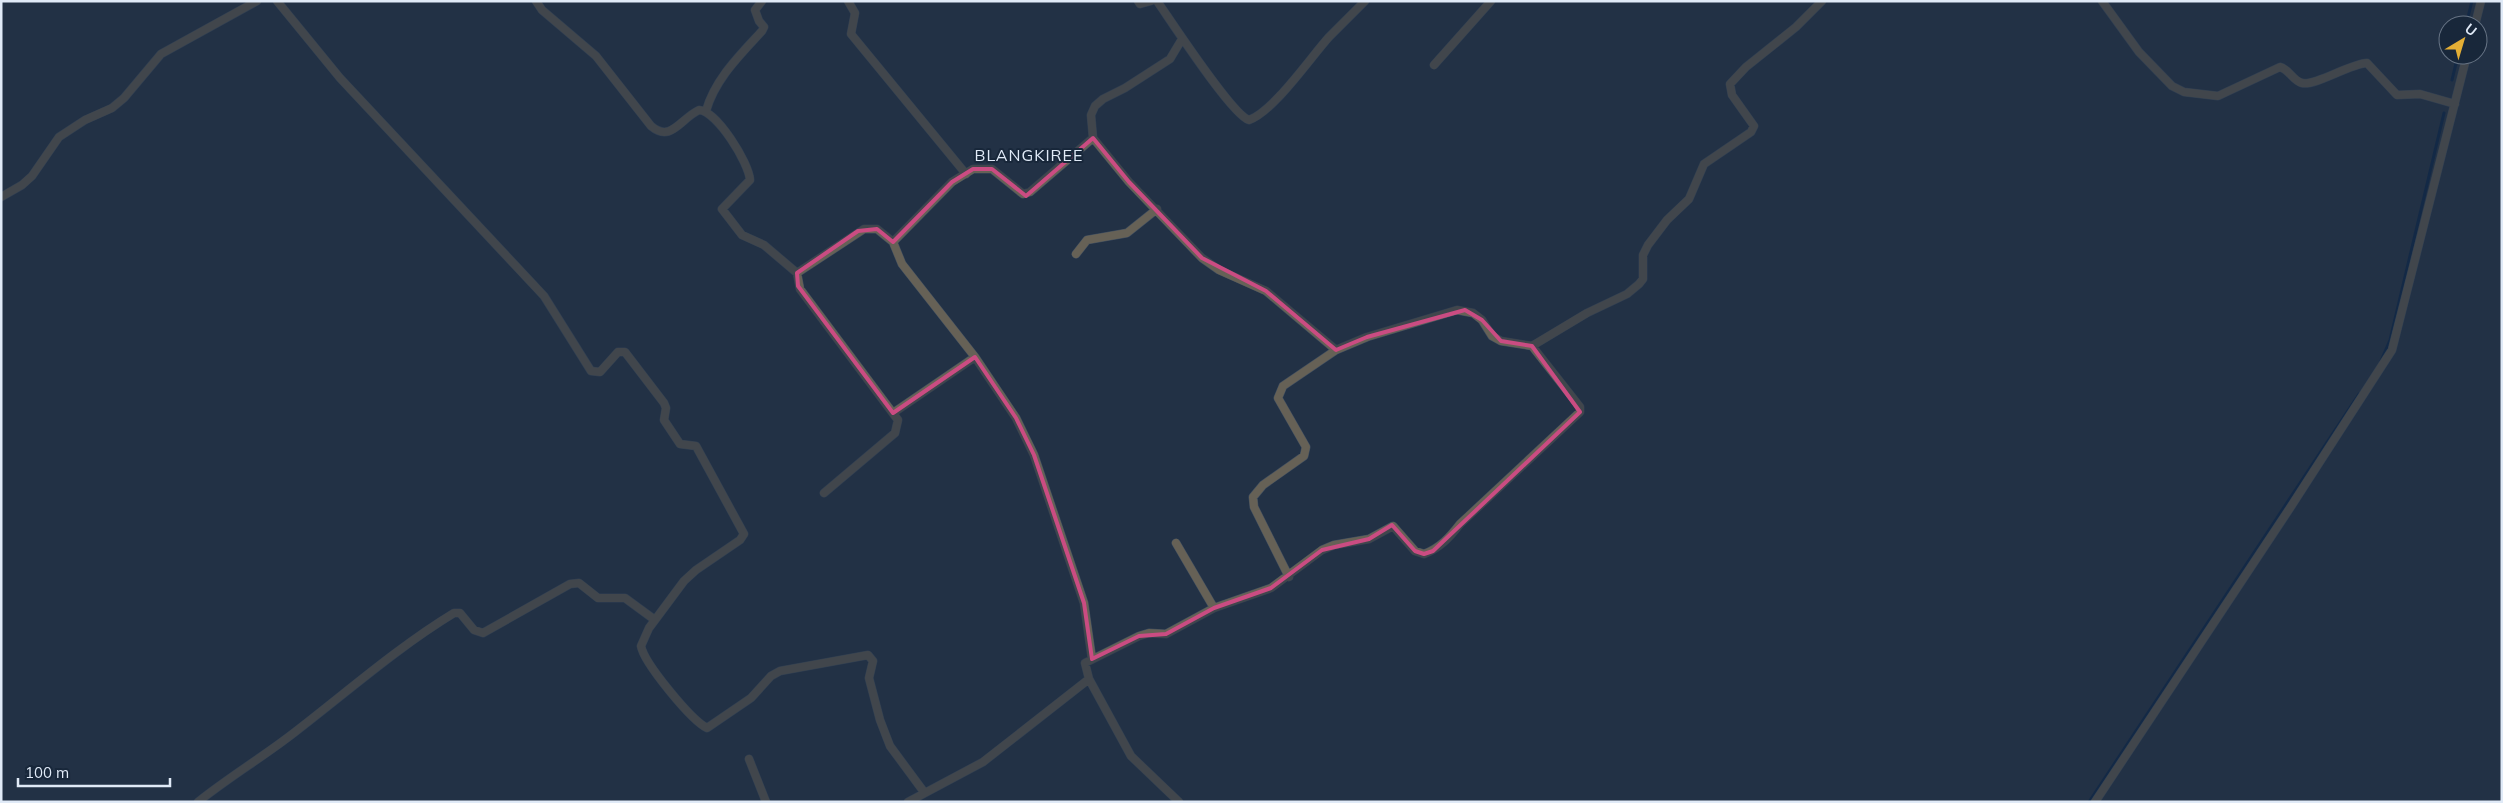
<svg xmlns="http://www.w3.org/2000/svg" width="2503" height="803" viewBox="0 0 2503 803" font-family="Mulish,sans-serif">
	<rect width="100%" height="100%" fill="#223145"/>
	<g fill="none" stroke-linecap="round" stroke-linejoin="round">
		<!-- stream -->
		<path stroke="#002047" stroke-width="3" d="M2466 25 2472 1
			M2452 80 2458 55
			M2381 361 2390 340 2444 113
			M2089 802 2359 394"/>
		<!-- minor casing -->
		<g stroke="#404f61" stroke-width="9">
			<path id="minor" d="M277 1 340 78 544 296 591 371 600 372 618 352H625L664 403 666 408 664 420 680 444 696 446 744 534 740 540 696 570 684 581 655 620
				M536 1 542 10 596 56 651 126C671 143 680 119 699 110 717 111 749 163 750 180L722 209 742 235 764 245 797 273 864 229H877L893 242 902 264 975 357 1016 418 1034 455 1084 603 1092 659
				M848 1 855 13 851 34 966 174
				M1138 1 1140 4 1151 1
				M1157 1C1171 21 1232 115 1249 120 1274 111 1310 58 1329 37 1341 25 1353 13 1365 1
				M2102 1 2139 52 2172 86 2184 92 2218 96 2280 67C2289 69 2293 81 2302 83 2316 86 2349 64 2367 63L2397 95 2420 94 2455 104
				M2475 25 2481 1
				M1182 39 1170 59 1125 88 1103 99 1095 106 1091 115 1093 138 1129 182 1202 258 1219 270 1266 291 1336 350
				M1434 65 1491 1
				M706 111C715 79 740 55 762 31L764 27 759 21 755 10 762 1
				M1 197 22 185 32 176 59 137 85 120 112 108 124 98 161 54 257 1
				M893 242 952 182 973 169H992L1023 194 1030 192 1093 138
				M1076 254 1087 240 1127 233 1157 209
				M797 273 800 289 898 420 895 433 824 493
				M893 413 975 357
				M1176 543 1214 608
				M1289 577 1254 507 1253 497 1263 485 1304 456 1306 447 1278 398 1283 386 1336 350 1367 337 1457 310 1473 313 1482 320 1492 336 1501 341 1532 346
				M749 759 766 802
				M198 802C229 777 263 757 295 732 347 692 398 647 454 613H460L474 630 483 633 570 584 579 583 598 598H625L655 620 649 628 641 646C644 663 691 720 707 728L751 698 771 676 780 671 868 655 873 661 869 678 880 720 890 746 924 792
				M908 802 983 762 1089 679
				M1179 802 1131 756 1089 679 1085 663 1139 636 1149 633 1166 634 1214 608 1271 588 1322 550 1334 545 1369 539 1393 526 1415 551 1424 554C1440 548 1450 537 1460 524L1580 412V407L1532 346 1587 313 1627 294 1639 284 1643 279V255L1648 245 1667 220 1689 199 1704 164 1751 132 1754 126 1732 95 1730 84 1746 67 1796 27 1822 1
				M2095 802 2290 508 2392 350 2467 55"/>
		</g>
		<!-- minor -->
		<use href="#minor" stroke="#666156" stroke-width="8"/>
	</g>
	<!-- marked area -->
	<path d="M0 0H2503V803H0ZM1093 138 1129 182 1202 258 1266 291 1336 350 1367 337 1465 310 1482 320 1501 341 1532 346 1580 412 1433 551 1424 554 1415 551 1392 525 1369 539 1322 550 1271 588 1214 608 1166 634 1139 636 1092 659 1084 603 1034 455 1016 418 975 357 893 413 798 286 797 273 858 231 877 229 893 242 952 182 973 169H992L1026 196Z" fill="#223145" fill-opacity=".55" fill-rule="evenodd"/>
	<path fill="none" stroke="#ca4c82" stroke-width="4" stroke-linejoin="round" d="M1093 138 1129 182 1202 258 1266 291 1336 350 1367 337 1465 310 1482 320 1501 341 1532 346 1580 412 1433 551 1424 554 1415 551 1392 525 1369 539 1322 550 1271 588 1214 608 1166 634 1139 636 1092 659 1084 603 1034 455 1016 418 975 357 893 413 798 286 797 273 858 231 877 229 893 242 952 182 973 169H992L1026 196Z"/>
	<g text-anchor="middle" stroke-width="4" stroke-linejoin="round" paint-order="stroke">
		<!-- quarter labels -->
		<g font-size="16" letter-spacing="1" fill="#e0eaf7" stroke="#18273a">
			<text x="1029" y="161">BLANGKIREE</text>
		</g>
	</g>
	<!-- border -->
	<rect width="2503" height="803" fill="none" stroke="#e0eaf7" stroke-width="5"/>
	<!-- north arrow -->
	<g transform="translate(2463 40) rotate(38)"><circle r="24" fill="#18273a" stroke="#687586"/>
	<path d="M0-4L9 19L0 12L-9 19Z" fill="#e3ae35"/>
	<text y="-8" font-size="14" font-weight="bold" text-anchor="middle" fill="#e0eaf7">U</text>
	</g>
	<!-- scale -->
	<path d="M18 778v8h152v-8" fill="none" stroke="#e0eaf7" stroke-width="2.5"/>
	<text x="25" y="778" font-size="15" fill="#e0eaf7" stroke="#18273a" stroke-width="4" paint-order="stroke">100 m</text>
</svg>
